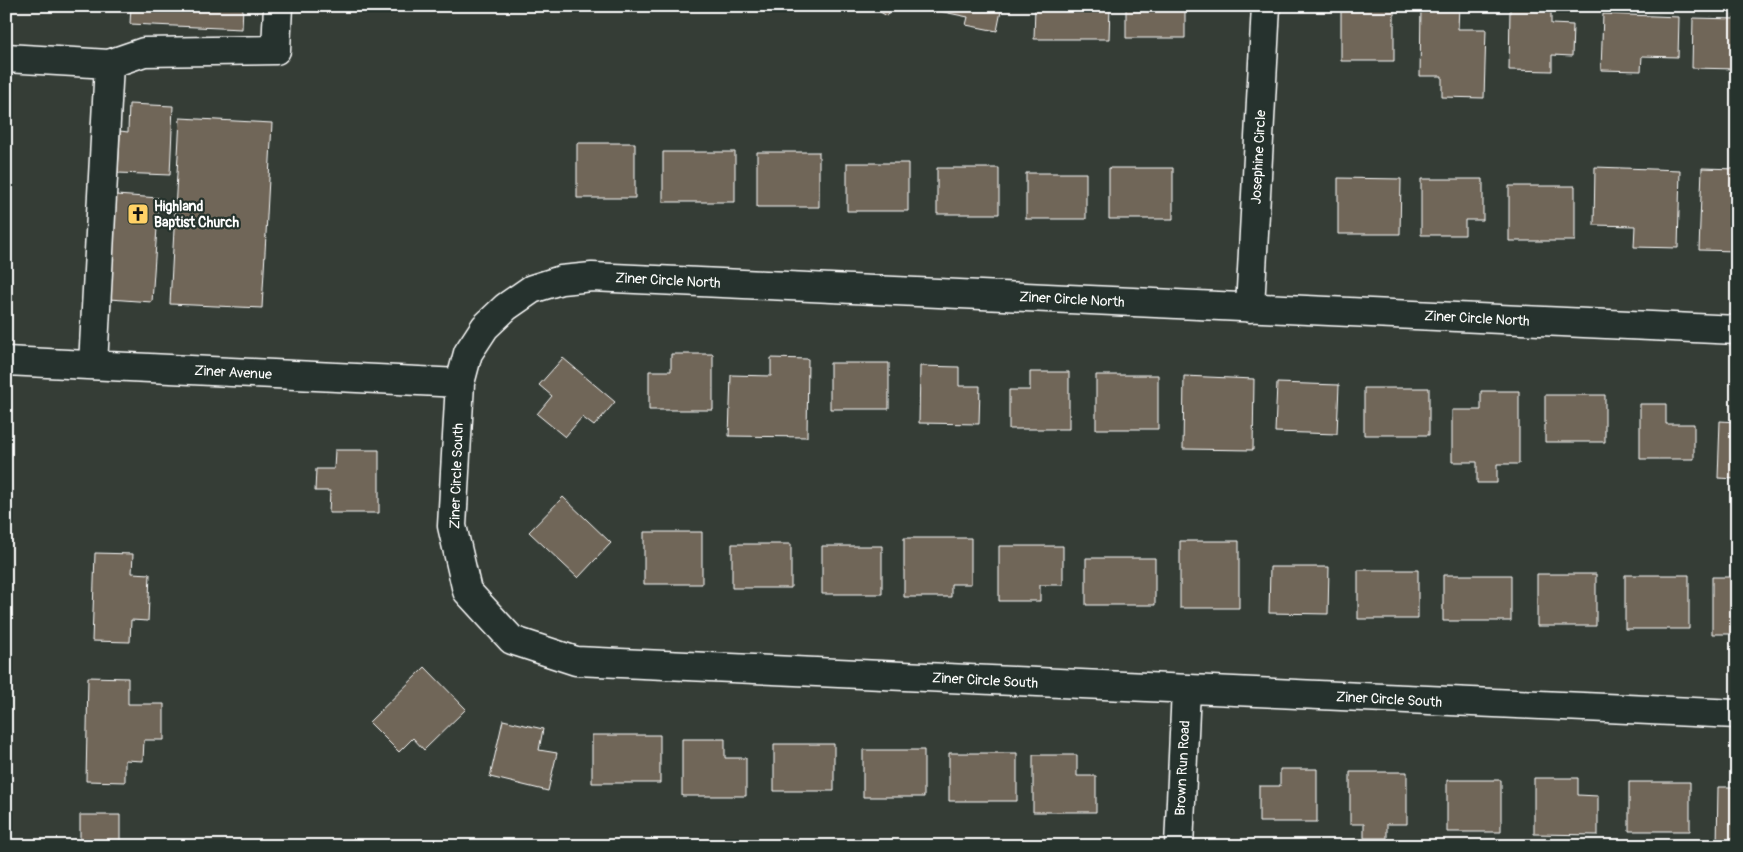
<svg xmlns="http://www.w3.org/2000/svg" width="1743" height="852" viewBox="0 0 1743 852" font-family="Pangolin,sans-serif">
	<rect width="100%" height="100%" fill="#353d36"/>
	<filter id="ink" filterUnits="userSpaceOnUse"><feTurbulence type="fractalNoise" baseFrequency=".02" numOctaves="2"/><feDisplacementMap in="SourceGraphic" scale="10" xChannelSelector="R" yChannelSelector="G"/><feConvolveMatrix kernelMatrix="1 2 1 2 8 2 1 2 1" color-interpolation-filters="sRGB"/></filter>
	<g filter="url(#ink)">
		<!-- building -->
		<path fill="#6f6658" stroke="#fff" d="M131 6H243L242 29 130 24Z
			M870 6H893L887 16Z
			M934 6H1002L997 31 966 25 968 17 934 10Z
			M1035 6H1110L1109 39H1034Z
			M1126 6H1185V38H1126Z
			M1341 6H1394V61H1341Z
			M1421 6H1459L1458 29H1486L1484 98 1442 97V76H1420Z
			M1510 8H1551V24L1573 25 1572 56 1552 55V71L1509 70Z
			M1603 14 1679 17 1678 57 1642 56 1641 71 1601 70Z
			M1693 18 1737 19V69L1692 68Z
			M129 104 173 106 170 175 118 173 120 131 128 132Z
			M180 118 272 123 262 308 170 304Z
			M577 143H635V198H577Z
			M663 152H735V202H663Z
			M757 152H819V207H757Z
			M847 163H908V211H847Z
			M1595 167 1680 170 1678 248 1634 247 1635 226 1594 225Z
			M937 168H999V214H937Z
			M1109 168H1173V219H1109Z
			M1702 168 1737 169V251L1699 250Z
			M1026 173H1086V219H1026Z
			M1338 178 1401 179 1400 234H1338Z
			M1421 179H1483V220H1465V235H1421Z
			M1509 186H1575V241H1509Z
			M116 195 159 198 152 302 109 299Z
			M671 354H713V410H649V371H671Z
			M563 358 615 402 594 426 582 417 565 437 537 414 552 396 539 385Z
			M771 358 808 359 807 437 729 436 731 375 771 376Z
			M830 363H889V409H830Z
			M920 366 959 367V386H980L979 424 919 423Z
			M1030 372H1069V429H1009V390H1030Z
			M1096 375H1158V429H1096Z
			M1184 376 1254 379 1253 450 1183 449Z
			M1277 383 1339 385 1337 434 1275 432Z
			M1364 388H1429V435H1364Z
			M1481 391H1519V464H1497V483H1477V462H1452V410H1481Z
			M1545 395H1605V442H1545Z
			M1640 404H1666V424H1694V459H1640Z
			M1720 421 1737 422V479L1718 478Z
			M335 450H379V513H329L330 491H315L316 469H334Z
			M563 497 611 543 578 578 529 532Z
			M644 532H702V584H644Z
			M904 538H971V584H951V597H904Z
			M1180 541H1239V608H1180Z
			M732 544H791V588H732Z
			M822 546H882V594H822Z
			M999 546H1063V585H1040V601H999Z
			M95 553 133 554 132 573 150 574 148 621 131 620 130 642 92 641Z
			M1086 558H1155V605H1086Z
			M1270 567H1329L1328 614 1269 613Z
			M1358 570H1418V619H1358Z
			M1537 574H1596V626H1537Z
			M1443 575H1511V621H1443Z
			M1625 575H1689V629H1625Z
			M1712 577H1737V634H1712Z
			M425 667 466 709 424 750 413 738 399 752 369 722Z
			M88 677 128 678V704H164V740H144L143 761 125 760V782L86 781Z
			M503 720 543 729 539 750 557 753 548 791 490 777Z
			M592 735H660V783H592Z
			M682 739H725V758H746V796H682Z
			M774 744H834V791H774Z
			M863 750H924V797H863Z
			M949 753H1017V801H949Z
			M1033 755H1077V776H1096V812H1033Z
			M1280 769H1317V822H1259V786H1280Z
			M1350 772H1407V824H1387V838H1364V824H1350Z
			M1534 778H1578V795L1598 796V835L1534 834Z
			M1447 780H1501V832H1447Z
			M1629 782H1690V831H1629Z
			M1718 787H1737V846H1717Z
			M80 815H120V846H80Z"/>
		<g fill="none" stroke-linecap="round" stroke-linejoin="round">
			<!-- minor casing -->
			<g stroke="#fff" stroke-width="31">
				<path id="minor" d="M6 58 109 64 144 52 276 50 278 6
					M1250 308 1266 6
					M1737 330 592 277 561 280 532 289 506 307 485 327 468 353 460 383 452 526 467 591 512 640 576 661 1737 714
					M6 361 460 383
					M93 365 109 64
					M1179 846 1186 689"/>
			</g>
			<!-- minor -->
			<use href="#minor" stroke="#26332d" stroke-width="28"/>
		</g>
	</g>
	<!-- icons -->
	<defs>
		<g id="church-square" transform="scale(1.125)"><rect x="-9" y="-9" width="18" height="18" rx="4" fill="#ffd166" stroke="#26332d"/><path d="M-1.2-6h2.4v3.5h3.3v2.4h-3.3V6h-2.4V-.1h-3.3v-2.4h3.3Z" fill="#111"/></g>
	</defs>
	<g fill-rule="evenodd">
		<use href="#church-square" x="138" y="214"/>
	</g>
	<g text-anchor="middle" stroke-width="4.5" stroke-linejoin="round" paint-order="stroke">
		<!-- street labels -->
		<g font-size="14" fill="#fff" stroke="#26332d">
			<text transform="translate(1258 157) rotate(-87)" y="5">Josephine Circle</text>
			<text transform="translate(668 280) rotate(3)" y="5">Ziner Circle North</text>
			<text transform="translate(1072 299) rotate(3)" y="5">Ziner Circle North</text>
			<text transform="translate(1477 318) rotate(3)" y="5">Ziner Circle North</text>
			<text transform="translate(233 372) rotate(3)" y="5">Ziner Avenue</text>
			<text transform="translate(456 476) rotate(-88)" y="5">Ziner Circle South</text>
			<text transform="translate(985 680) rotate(3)" y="5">Ziner Circle South</text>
			<text transform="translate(1389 699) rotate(3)" y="5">Ziner Circle South</text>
			<text transform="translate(1182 768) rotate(-87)" y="5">Brown Run Road</text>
		</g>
		<!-- poi labels -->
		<g font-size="14" font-weight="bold" fill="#fff" stroke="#26332d" text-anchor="start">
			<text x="154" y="211">Highland<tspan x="154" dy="16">Baptist Church</tspan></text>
		</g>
	</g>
	<!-- margin -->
	<rect width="1743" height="852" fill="none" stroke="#26332d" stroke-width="25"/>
	<rect x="12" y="12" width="1718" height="827" fill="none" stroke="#fff" stroke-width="2" filter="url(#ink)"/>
</svg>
